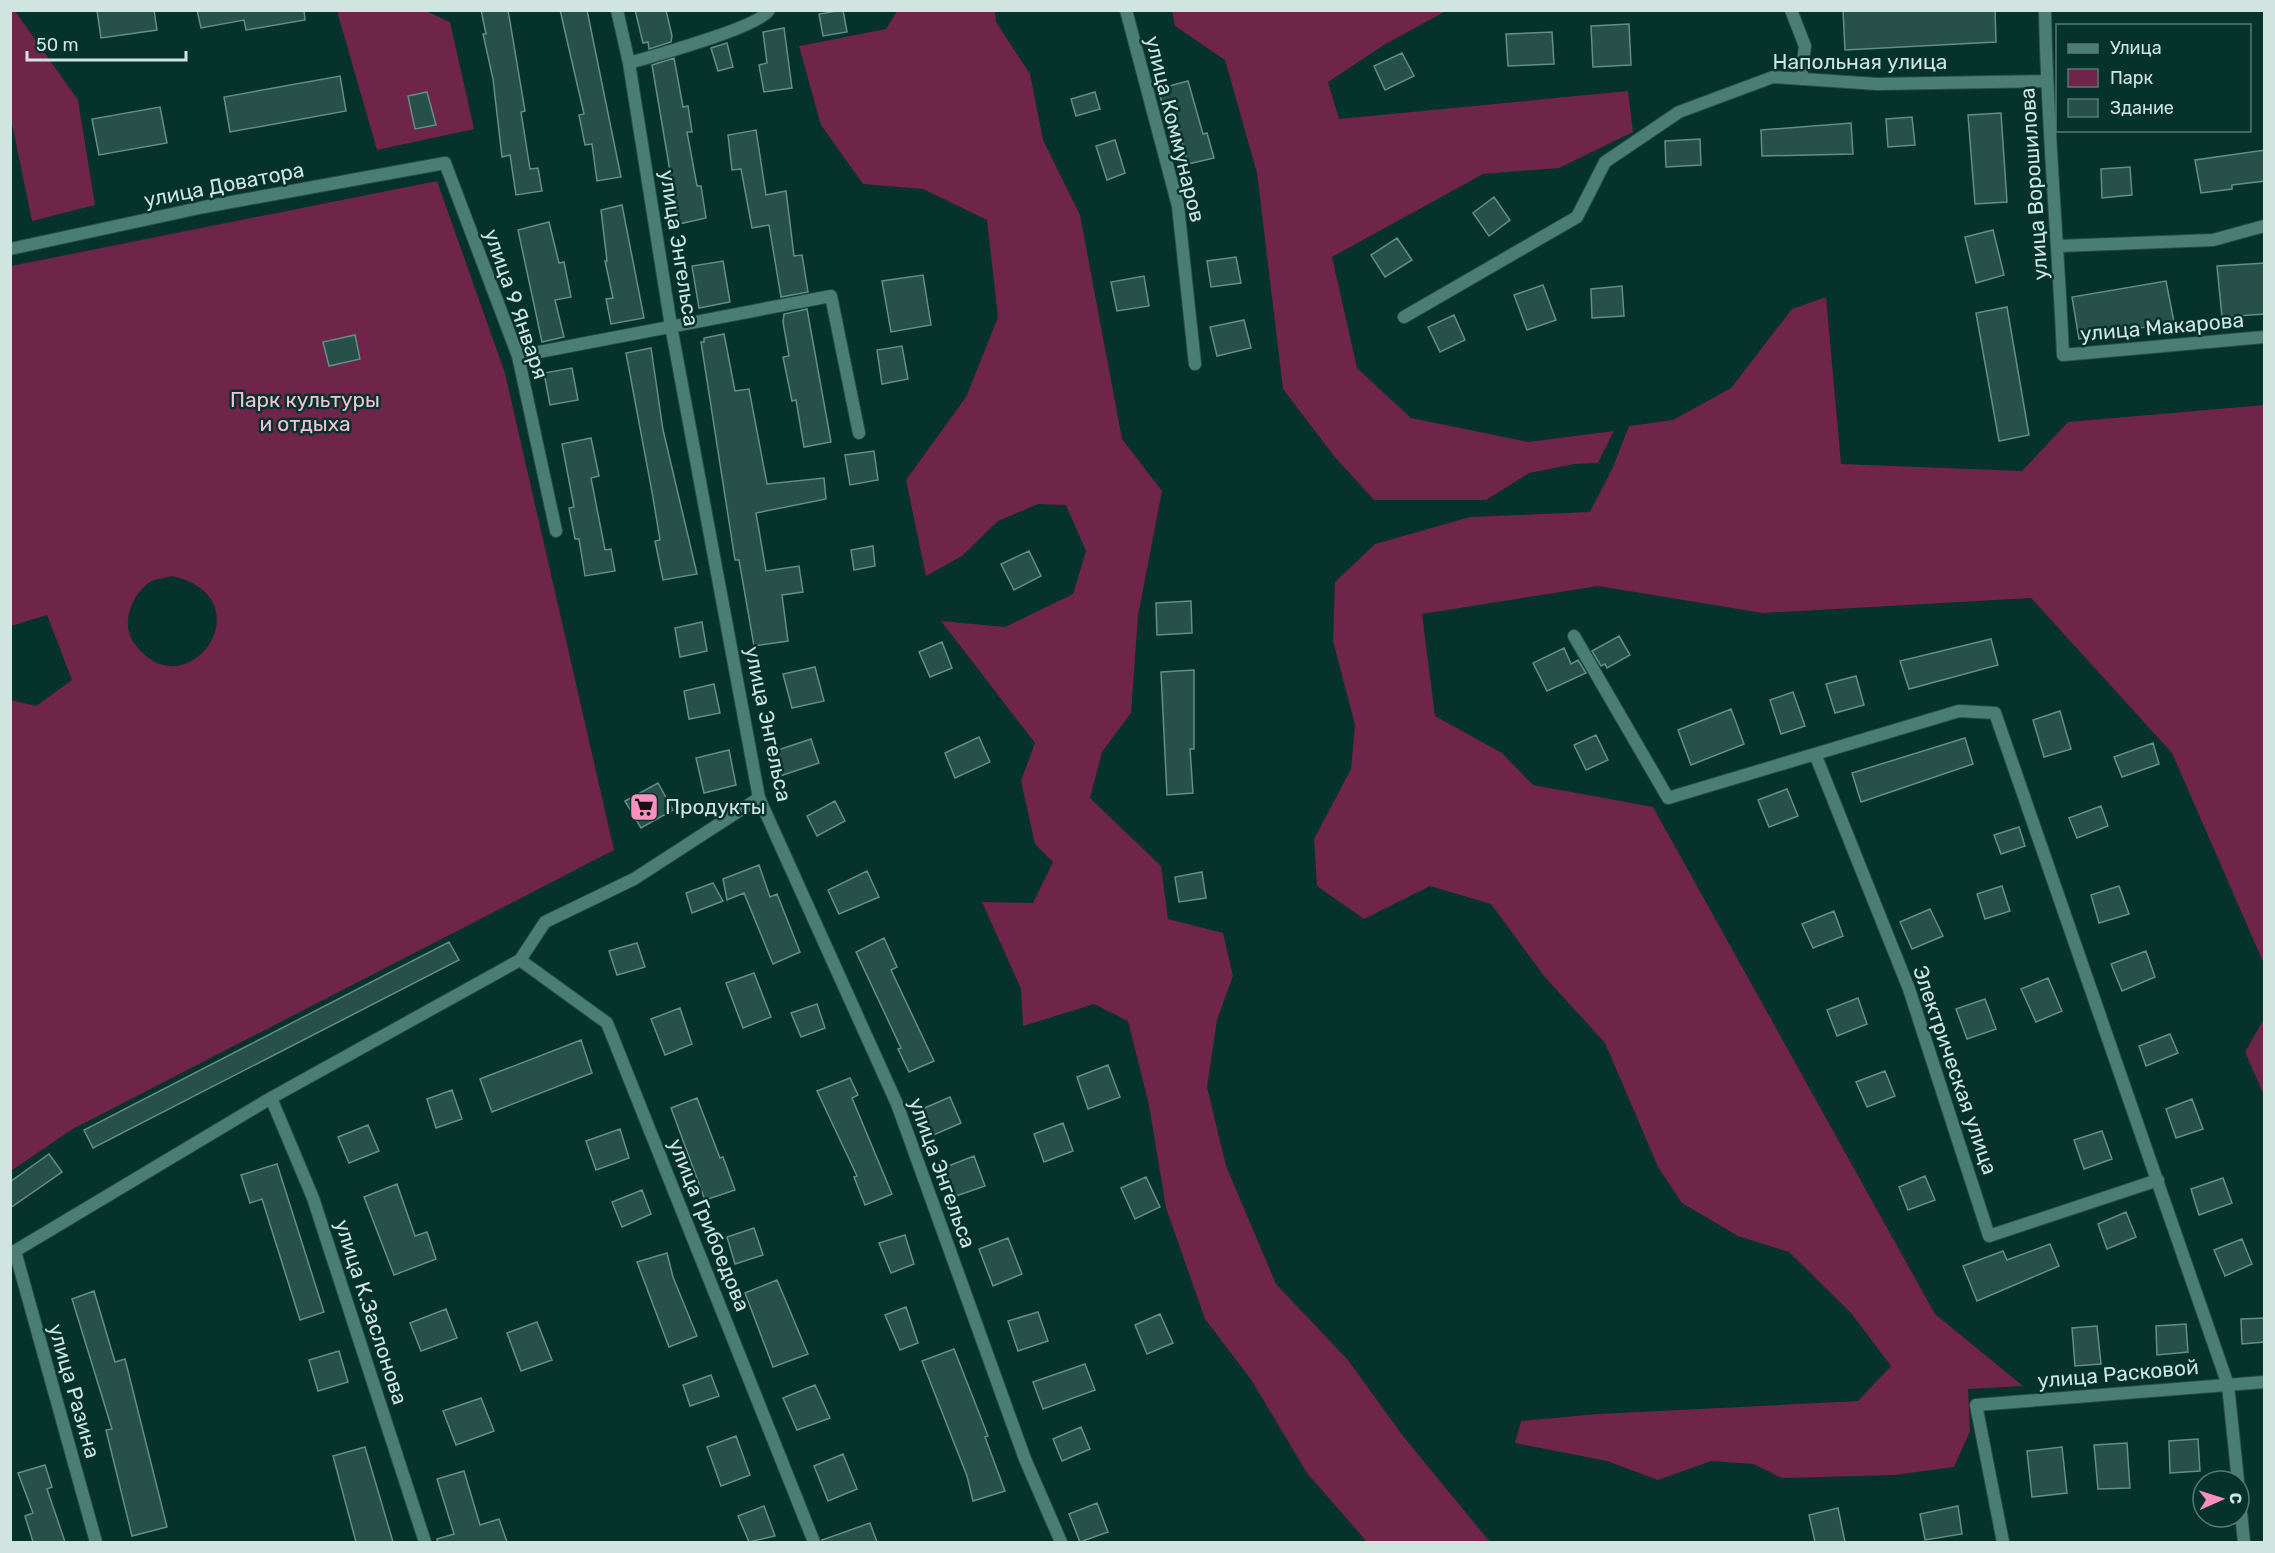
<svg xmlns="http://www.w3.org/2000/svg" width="2275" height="1553" viewBox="0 0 2275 1553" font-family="Rubik,sans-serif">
	<rect width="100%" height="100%" fill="#05322b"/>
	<!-- green -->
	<path fill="#6f244a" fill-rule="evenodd" d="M10 11H15L78 100 95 205 32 221 11 119Z
		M337 11H426L450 22 474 129 377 150Z
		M897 11H995L996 22 1030 74 1043 140 1080 215 1122 439 1162 491 1138 616 1131 713 1102 752 1090 798 1161 866 1168 919 1223 933 1233 976 1217 1020 1207 1087 1226 1166 1276 1284 1348 1360 1403 1436 1490 1542H1367L1307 1473 1252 1381 1205 1319 1166 1208 1149 1105 1128 1021 1094 1004 1023 1026 1021 989 982 902 1033 903 1053 862 1035 844 1021 781 1035 743 941 621 1005 627 1073 594 1086 551 1066 505 1038 504 998 521 962 556 926 576 906 480 966 397 998 317 987 220 923 189 863 184 821 125 799 46 886 29Z
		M1172 11H1446L1384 45 1328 82 1339 119 1628 91 1633 132 1559 168 1483 174 1332 257 1357 368 1411 418 1528 442 1614 431 1598 463 1574 464 1529 473 1486 500H1374L1334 456 1283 389 1257 173 1225 60 1175 26Z
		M437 181 505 373 614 850 71 1130 11 1171V700L36 706 72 680 47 615 11 626V266ZM172 576C269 598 186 715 134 643 120 624 132 594 150 582 156 579 165 578 172 576Z
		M1826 297 1841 464 2022 471 2068 422 2264 405V964L2172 753 2031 598 1763 613 1598 586 1422 614 1435 716 1502 753 1533 785 1653 807 1935 1314 2023 1386 1968 1389 1970 1431 1954 1467 1894 1475 1782 1478 1753 1464 1711 1461 1658 1480 1607 1461 1515 1443 1521 1421 1598 1414 1858 1401 1891 1366 1851 1313 1789 1252 1738 1236 1682 1203 1658 1167 1605 1043 1544 976 1491 904 1430 886 1364 919 1317 886 1314 839 1351 769 1355 725 1333 641 1335 582 1375 544 1470 517 1590 512 1613 467 1629 426 1673 420 1731 388 1792 309Z
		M2264 1019V1095L2245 1052Z"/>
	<!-- building -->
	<path fill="#275048" stroke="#648e85" stroke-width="1.5" d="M97 10H154L157 30 101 38Z
		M197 10H304L305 20 246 30 244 20 201 28Z
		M481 10H508L525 111 521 112 530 169 538 168 542 191 516 195 510 155 502 157 493 79 483 34H486Z
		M560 10H587L621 177 597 181 592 144 585 145 579 115 584 114Z
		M635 10H666L672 36 671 42 649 49 648 42 643 43Z
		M843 10 847 32 823 36 819 14Z
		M1843 10H1995L1996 42 1845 50Z
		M1629 24 1631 65 1593 67 1591 26Z
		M784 28 792 88 764 92 759 65 767 63 763 32Z
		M1552 32 1554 64 1508 66 1506 34Z
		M727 43 733 67 718 71 711 48Z
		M1402 53 1414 76 1385 90 1374 66Z
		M674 58 683 107 688 106 692 132H687L697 186H701L706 218 679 224 652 65Z
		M340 76 346 111 230 132 224 97Z
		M1188 81 1203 134 1207 133 1214 158 1188 164 1175 117 1167 120 1158 89Z
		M427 92 436 125 415 129 408 96Z
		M1095 92 1100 109 1076 116 1071 99Z
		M160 107 167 143 99 155 92 119Z
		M2001 113 2007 202 1975 204 1968 115Z
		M1912 117 1915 145 1888 147 1886 119Z
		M1851 123 1853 154 1762 156 1761 130Z
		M756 130 766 195 786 191 794 256 802 255 808 292 781 297 769 225 752 228 741 169 732 170 728 135Z
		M1700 139 1701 165 1666 167 1665 141Z
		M1115 140 1125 173 1107 180 1096 146Z
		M2265 150V181L2232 185V189L2201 193 2195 160Z
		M2130 167 2132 195 2102 198 2101 169Z
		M1494 197 1510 220 1489 236 1473 213Z
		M622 205 644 318 611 324 606 299 613 298 605 261H607L601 210Z
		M549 222 559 263 564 262 571 297 555 300 564 337 542 342 518 230Z
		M1993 230 2004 275 1976 283 1965 237Z
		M1397 238 1412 260 1385 277 1371 255Z
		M1236 257 1241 283 1211 287 1207 261Z
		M723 261 730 302 699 308 692 266Z
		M2265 263V314L2222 317 2217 266Z
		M923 275 931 325 891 332 882 281Z
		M1144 276 1149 306 1117 311 1111 282Z
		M2166 281 2174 322 2079 339 2072 297Z
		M1543 285 1556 320 1527 330 1514 295Z
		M1622 286 1624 316 1592 318 1591 289Z
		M2007 307 2029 435 1999 441 1976 313Z
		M807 309 831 442 804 447 796 400 792 401 783 357 789 356 783 322 784 314Z
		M1454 315 1465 340 1440 352 1428 327Z
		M1244 320 1251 348 1217 356 1210 327Z
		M724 334 735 391 749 389 767 484 824 478 826 499 756 513 766 571 799 566 803 592 782 595 788 641 754 646 739 560H735L701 342H704V338Z
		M355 335 360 359 329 366 323 342Z
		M902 346 908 379 882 384 877 350Z
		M651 348 663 430 697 574 663 580 655 541 660 540 652 492 626 353Z
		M572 368 578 400 550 405 544 373Z
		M591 438 599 476 591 478 605 550 611 549 615 571 585 576 579 539H575L569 508 574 507 562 444Z
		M874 451 878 480 850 485 845 455Z
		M873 546 875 566 854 570 851 550Z
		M1029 551 1041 576 1014 590 1001 564Z
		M1191 601 1192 633 1157 635 1156 603Z
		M702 622 707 651 680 657 675 628Z
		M1619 636 1630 655 1607 668 1605 664 1601 666 1592 651Z
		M1991 639 1998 665 1909 689 1900 661Z
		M942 642 952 668 930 677 919 652Z
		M1564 648 1571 664 1578 660 1586 673 1547 691 1533 663Z
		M815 667 824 701 792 708 783 674Z
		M1194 670V749H1190L1193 793 1167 795 1161 672Z
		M1856 676 1864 705 1835 713 1826 684Z
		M714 684 720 713 689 719 684 691Z
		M1793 692 1805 726 1781 734 1770 700Z
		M1731 709 1744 744 1691 765 1678 730Z
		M2060 711 2071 749 2044 757 2033 720Z
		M1596 735 1608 760 1586 770 1574 745Z
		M979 737 990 762 955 778 945 753Z
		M1965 738 1973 764 1861 802 1852 773Z
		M811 739 819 763 780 776 772 752Z
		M2153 743 2159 764 2122 777 2114 757Z
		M729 750 736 785 704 793 696 758Z
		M658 783 673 810 641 828 625 801Z
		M1787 789 1798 816 1769 827 1758 800Z
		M835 801 845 821 817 836 807 816Z
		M2101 806 2108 826 2077 838 2069 818Z
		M2019 827 2025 846 2001 854 1994 835Z
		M759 865 770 897 777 894 800 952 773 964 744 893 727 900 723 879Z
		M867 871 879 897 839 914 828 890Z
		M1202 872 1206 898 1179 902 1175 877Z
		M713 883 723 901 692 913 686 893Z
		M2002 886 2010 911 1985 919 1977 894Z
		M2119 886 2129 914 2099 923 2091 895Z
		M1930 909 1943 936 1912 949 1900 922Z
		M1834 911 1843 936 1813 948 1802 924Z
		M884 938 897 967 891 970 934 1061 909 1072 898 1049 901 1048 856 952Z
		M449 942 459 960 93 1148 84 1130Z
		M637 943 645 967 617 975 609 951Z
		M2146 951 2155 977 2122 991 2111 964Z
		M754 973 771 1017 743 1028 726 983Z
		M2048 978 2062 1011 2036 1022 2021 989Z
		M1858 998 1867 1024 1837 1036 1827 1010Z
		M1985 999 1996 1029 1967 1039 1956 1009Z
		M817 1004 825 1028 801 1037 791 1013Z
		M680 1008 692 1044 665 1055 651 1019Z
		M2170 1034 2178 1053 2146 1066 2139 1046Z
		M581 1040 592 1073 492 1112 480 1079Z
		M1108 1065 1120 1097 1088 1109 1077 1077Z
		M1885 1071 1895 1096 1867 1107 1856 1082Z
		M850 1078 858 1095 852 1098 892 1194 865 1205 854 1177 857 1176 817 1091Z
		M452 1090 462 1119 436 1128 427 1099Z
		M950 1097 961 1123 931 1136 920 1110Z
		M697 1098 720 1158 723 1157 735 1190 705 1200 671 1108Z
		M2192 1099 2203 1129 2176 1138 2166 1109Z
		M1063 1123 1073 1151 1044 1162 1034 1134Z
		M368 1125 379 1151 349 1163 338 1137Z
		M620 1129 629 1158 596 1170 586 1141Z
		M2102 1131 2112 1159 2084 1169 2074 1140Z
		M49 1154 62 1172 10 1208V1182Z
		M974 1156 985 1186 953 1197 943 1168Z
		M277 1164 324 1312 300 1320 262 1199 250 1203 241 1175Z
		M1925 1176 1935 1200 1908 1210 1899 1187Z
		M1146 1177 1160 1207 1135 1219 1121 1188Z
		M2223 1178 2232 1203 2199 1215 2191 1189Z
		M397 1184 415 1236 427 1232 436 1259 394 1275 364 1197Z
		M642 1190 651 1214 622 1227 612 1202Z
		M2126 1212 2136 1237 2107 1249 2098 1224Z
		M754 1228 763 1255 735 1264 727 1237Z
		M905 1235 914 1264 891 1273 879 1243Z
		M1008 1238 1022 1274 993 1286 979 1249Z
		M2242 1239 2252 1264 2225 1276 2214 1250Z
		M2050 1244 2059 1266 1977 1301 1963 1266 2003 1251 2007 1260Z
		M667 1253 673 1277 697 1336 669 1347 637 1262Z
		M777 1280 808 1354 773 1367 745 1293Z
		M94 1291 115 1362 125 1359 167 1527 132 1536 106 1430 112 1429 72 1299Z
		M906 1307 918 1343 900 1350 885 1315Z
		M446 1309 457 1338 421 1351 410 1323Z
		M1038 1312 1048 1341 1018 1351 1008 1321Z
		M1160 1314 1173 1343 1147 1354 1135 1325Z
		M2265 1318V1342L2242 1344 2241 1319Z
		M537 1322 552 1360 521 1371 507 1333Z
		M2186 1324 2188 1352 2157 1355 2156 1326Z
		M2097 1326 2101 1364 2075 1366 2072 1328Z
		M954 1349 988 1436 985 1437 1005 1491 973 1501 967 1476 922 1361Z
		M339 1351 348 1382 318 1391 309 1360Z
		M1085 1364 1095 1390 1043 1409 1033 1382Z
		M711 1375 719 1396 690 1406 683 1385Z
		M815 1385 830 1418 797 1430 783 1398Z
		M481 1398 494 1431 456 1445 443 1411Z
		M1081 1427 1090 1449 1062 1461 1053 1439Z
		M736 1436 750 1475 721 1486 707 1447Z
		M2198 1439 2200 1471 2170 1473 2169 1441Z
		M2127 1443 2130 1488 2098 1489 2094 1445Z
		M365 1447 378 1491 393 1542H356L333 1456Z
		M2062 1447 2067 1493 2032 1497 2027 1451Z
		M843 1454 857 1489 828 1501 814 1466Z
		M45 1465 52 1487 47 1489 65 1542H33L25 1516 33 1513 18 1473Z
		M464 1471 480 1525 499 1519 507 1542H437V1539L454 1534 437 1479Z
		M1097 1503 1108 1532 1080 1542 1069 1514Z
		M764 1506 775 1536 749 1542 738 1516Z
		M1958 1506 1962 1534 1925 1540 1920 1514Z
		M1838 1508 1845 1542H1815L1809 1515Z
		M870 1523 877 1542H822V1540Z"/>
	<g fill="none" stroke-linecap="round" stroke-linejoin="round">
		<!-- minor casing -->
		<g stroke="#254f48" stroke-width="14">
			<path id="minor" d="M617 10 629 63 671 326 759 798 897 1104 1025 1459 1061 1542
				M1126 10 1178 206 1195 364
				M1791 10 1805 46 1801 79
				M2045 10C2047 126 2058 240 2063 355L2264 337
				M629 63C653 56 760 27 769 10
				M2059 246 2213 240 2264 226
				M10 249 204 207 445 163 518 356 556 531
				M1404 317 1577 217 1605 162 1679 112 1773 77 1877 84 2046 81
				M518 356 831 296 859 433
				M1574 636 1668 798 1959 711 1995 713 2228 1385 2238 1481
				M1815 754 1909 989 1989 1236 2158 1180
				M520 960 607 1023 814 1542
				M271 1098 313 1198 425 1542
				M2239 1492 2244 1542
				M96 1542 15 1251 271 1098 520 960 545 922 634 879 759 798
				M2003 1542 1976 1405 2264 1382"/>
		</g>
		<!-- minor -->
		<use href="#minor" stroke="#4a7e73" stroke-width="12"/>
	</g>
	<!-- icons -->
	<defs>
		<g id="supermarket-square" transform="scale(1.5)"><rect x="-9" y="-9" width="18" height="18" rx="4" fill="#fd8ec0" stroke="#05322b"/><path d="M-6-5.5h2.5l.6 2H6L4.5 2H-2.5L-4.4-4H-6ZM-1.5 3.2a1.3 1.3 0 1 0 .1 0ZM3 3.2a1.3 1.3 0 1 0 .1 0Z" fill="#111"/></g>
	</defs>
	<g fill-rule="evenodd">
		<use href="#supermarket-square" x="644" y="807"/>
	</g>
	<g text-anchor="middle" stroke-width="5" stroke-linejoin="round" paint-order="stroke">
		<!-- street labels -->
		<g font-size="21" fill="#d0e5e0" stroke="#05322b">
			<text x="1860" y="69">Напольная улица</text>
			<text transform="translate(1175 129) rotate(76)" y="7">улица Коммунаров</text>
			<text transform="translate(2034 184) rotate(-94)" y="7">улица Ворошилова</text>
			<text transform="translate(224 185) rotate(-11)" y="7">улица Доватора</text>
			<text transform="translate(679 248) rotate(81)" y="7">улица Энгельса</text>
			<text transform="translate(516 304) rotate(71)" y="7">улица 9 Января</text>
			<text transform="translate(2162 327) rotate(-5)" y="7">улица Макарова</text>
			<text transform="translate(768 724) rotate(78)" y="7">улица Энгельса</text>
			<text transform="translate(1955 1070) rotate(71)" y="7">Электрическая улица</text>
			<text transform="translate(942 1173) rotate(70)" y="7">улица Энгельса</text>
			<text transform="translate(709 1225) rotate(68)" y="7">улица Грибоедова</text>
			<text transform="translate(371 1312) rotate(72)" y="7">улица К.Заслонова</text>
			<text transform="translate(2118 1374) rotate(-5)" y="7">улица Расковой</text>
			<text transform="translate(74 1391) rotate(74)" y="7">улица Разина</text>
		</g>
		<!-- park labels -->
		<g font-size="21" fill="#f5c2d6" stroke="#05322b">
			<text x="305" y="407">Парк культуры<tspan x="305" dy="24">и отдыха</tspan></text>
		</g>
		<!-- poi labels -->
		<g font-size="21" fill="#d0e5e0" stroke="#05322b" text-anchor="start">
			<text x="665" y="814">Продукты</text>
		</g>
	</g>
	<!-- border -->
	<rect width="2275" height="1553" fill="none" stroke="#d0e5e0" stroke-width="24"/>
	<!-- legend -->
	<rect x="2056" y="24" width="195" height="108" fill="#05322b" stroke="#567a73" stroke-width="1.5"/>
	<rect x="2068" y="44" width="30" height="9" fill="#4a7e73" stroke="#567a73" stroke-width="1.5"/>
	<text x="2110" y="54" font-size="18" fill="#d0e5e0">Улица</text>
	<rect x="2068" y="69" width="30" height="18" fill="#6f244a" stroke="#567a73" stroke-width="1.5"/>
	<text x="2110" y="84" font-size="18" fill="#d0e5e0">Парк</text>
	<rect x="2068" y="99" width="30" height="18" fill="#275048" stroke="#567a73" stroke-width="1.5"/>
	<text x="2110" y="114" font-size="18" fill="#d0e5e0">Здание</text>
	<!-- north arrow -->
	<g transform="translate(2221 1499) rotate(87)"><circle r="28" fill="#05322b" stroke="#567a73" stroke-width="1.5"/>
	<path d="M0-4.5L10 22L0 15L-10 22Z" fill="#fd8ec0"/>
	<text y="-9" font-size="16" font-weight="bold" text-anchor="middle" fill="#d0e5e0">С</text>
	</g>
	<!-- scale -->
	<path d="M27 51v9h159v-9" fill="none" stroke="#d0e5e0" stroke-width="3"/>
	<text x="36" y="51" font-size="18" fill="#d0e5e0" stroke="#05322b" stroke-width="4.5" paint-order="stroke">50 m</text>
</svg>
